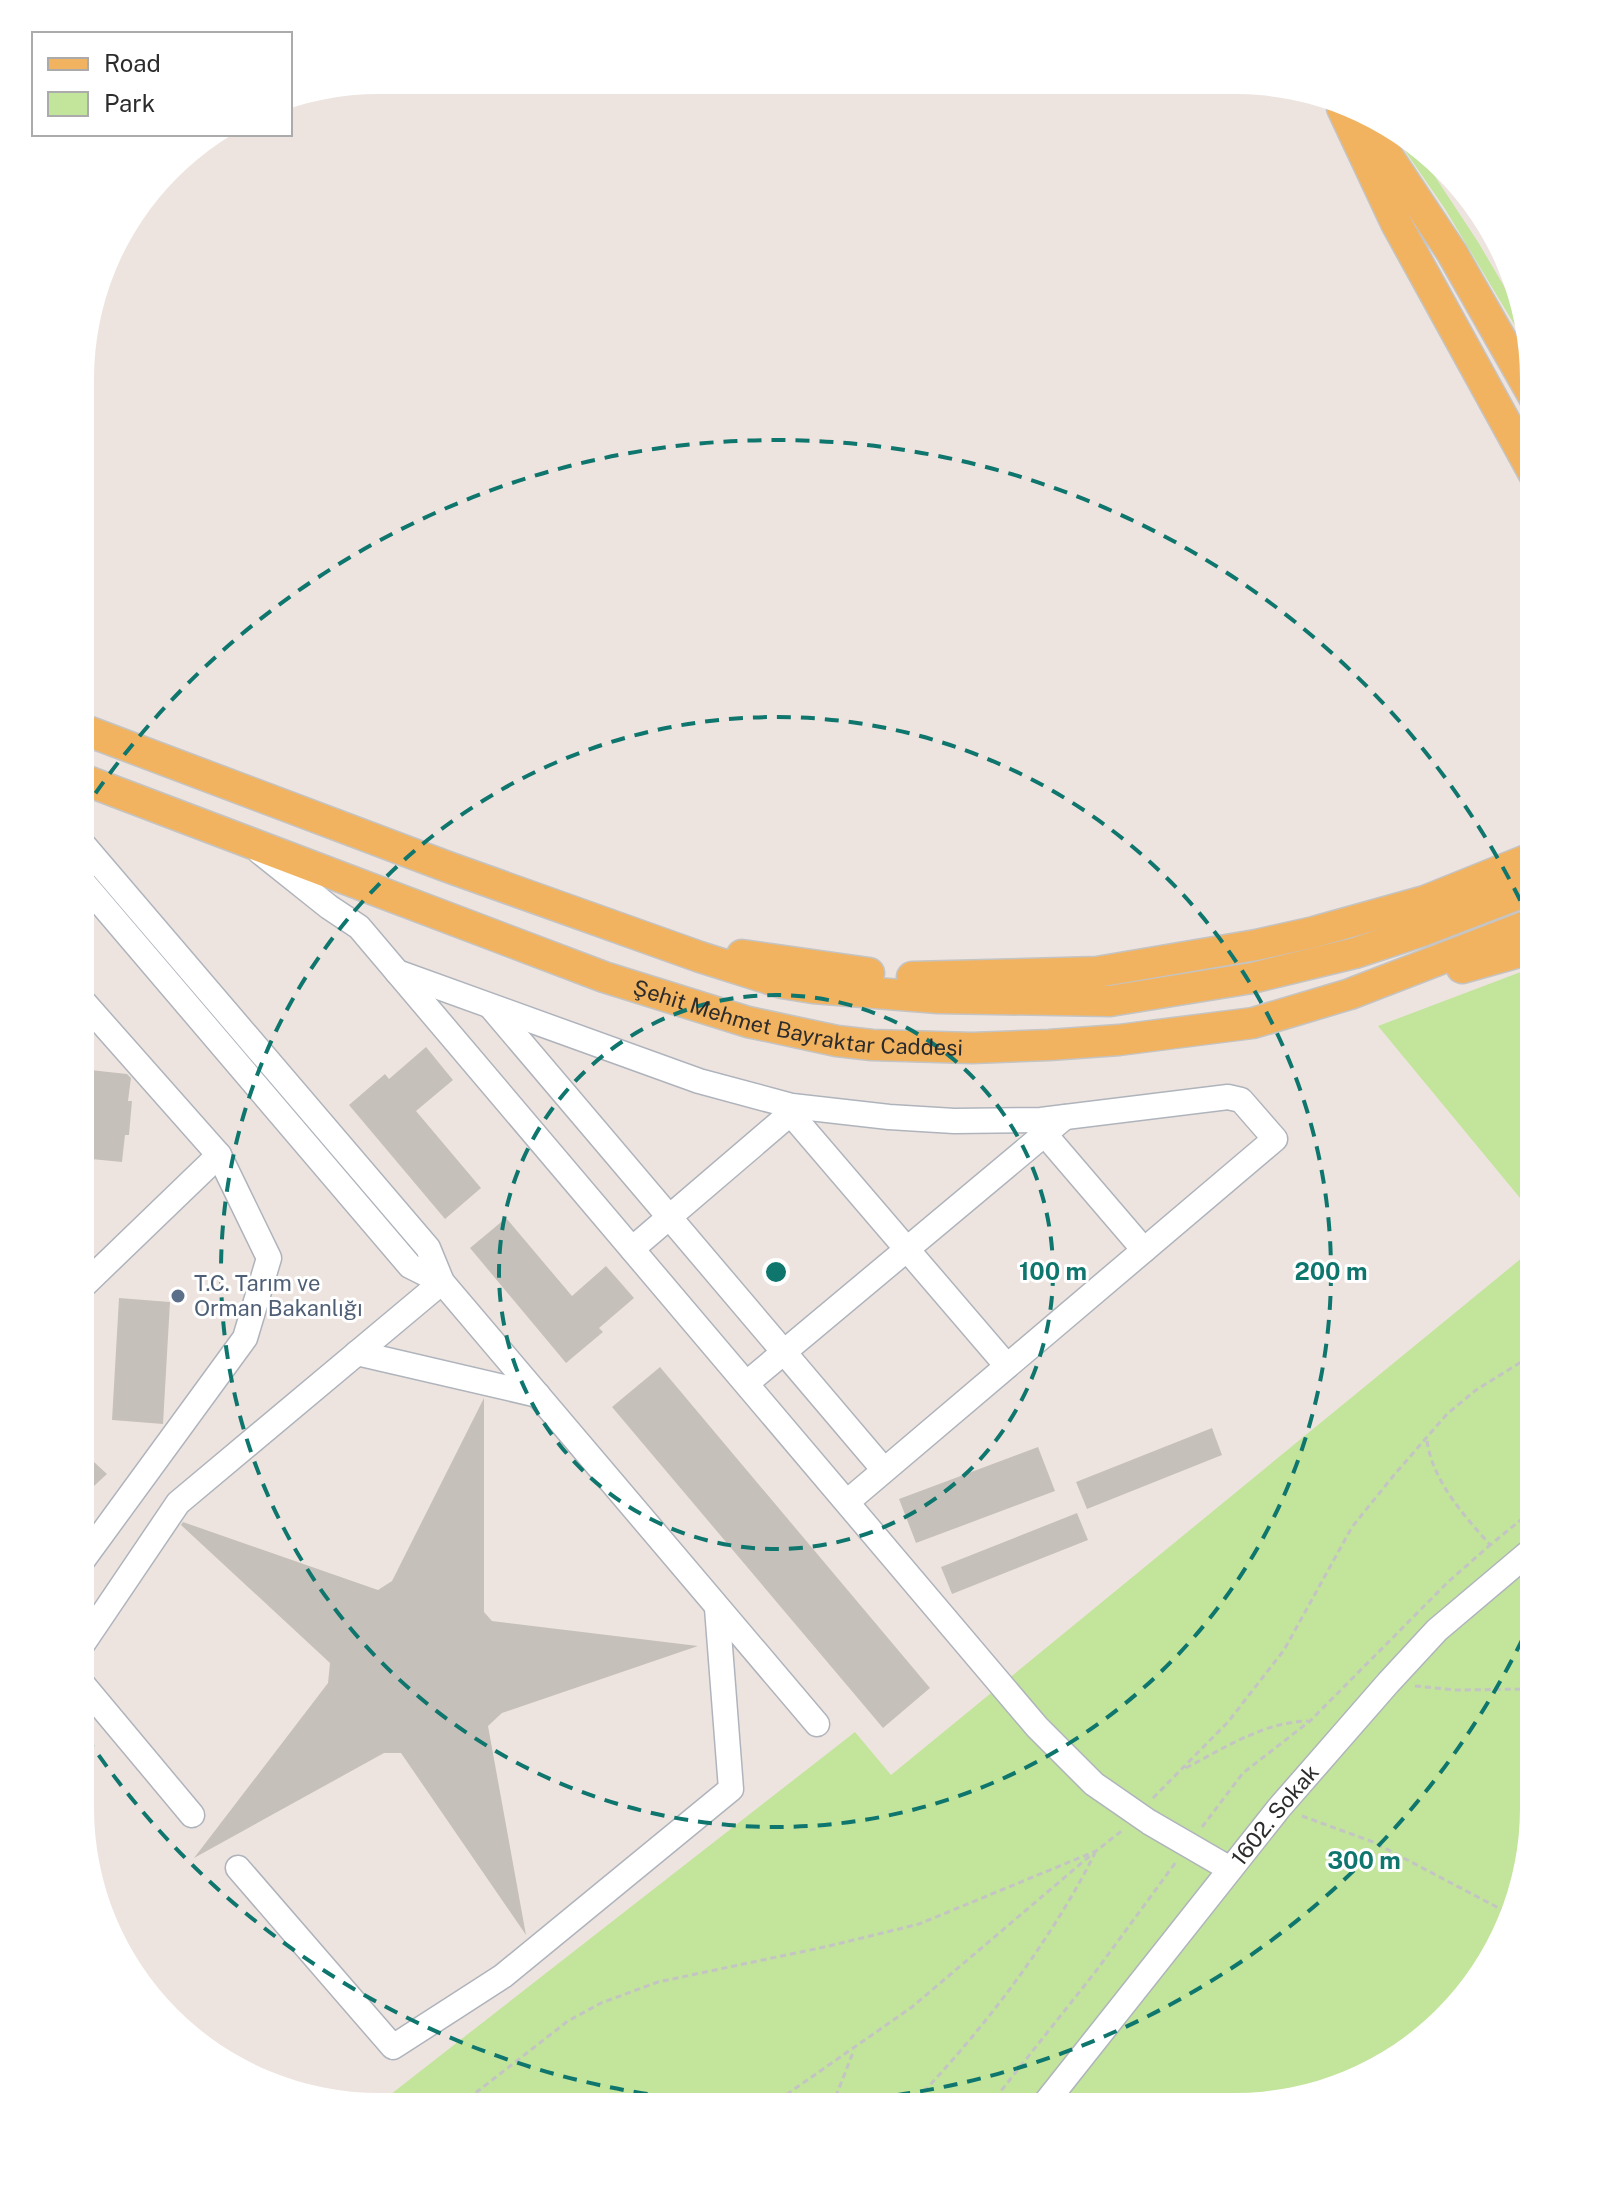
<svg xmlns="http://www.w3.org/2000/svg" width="1614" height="2187" viewBox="0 0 1614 2187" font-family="'Public Sans',sans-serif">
	<rect width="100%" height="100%" fill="#eee4df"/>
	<!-- green -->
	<path fill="#c2e49b" d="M1388 126 1401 131 1409 137 1478 242 1518 310 1526 344 1445 209Z
		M1534 967V1215L1378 1026Z
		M1534 1248 1533 1828 1518 1904 1483 1974 1432 2032 1368 2076 1235 2107 377 2105 855 1732 891 1775Z"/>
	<!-- building -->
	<path fill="#c6c0ba" d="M426 1047 453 1080 416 1111 481 1188 445 1219 349 1105 385 1074 389 1079Z
		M81 1069 127 1074 131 1078 128 1101H132L129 1135H125L122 1162 81 1158Z
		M506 1218 572 1296 606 1266 634 1298 599 1328 603 1332 566 1363 470 1248Z
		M119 1298 170 1302 163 1424 112 1420Z
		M660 1367 930 1688 883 1728 612 1407Z
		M484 1398V1612L492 1621 698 1646 502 1713 488 1726 526 1935 401 1753H384L194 1858 328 1683 330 1663 181 1525 183 1522 378 1590 392 1581Z
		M1212 1428 1222 1455 1087 1509 1076 1482Z
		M1038 1447 1055 1491 916 1543 899 1499Z
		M81 1450 107 1474 81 1498Z
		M1077 1513 1088 1540 952 1594 941 1567Z"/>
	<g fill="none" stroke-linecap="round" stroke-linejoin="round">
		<!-- minor casing -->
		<g stroke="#afb4bc" stroke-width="27">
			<g id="minor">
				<path d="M82 843 428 1248 442 1282 817 1724"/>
				<path d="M260 852 329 907 359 927 1037 1727 1094 1784 1149 1822 1230 1869"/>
				<path d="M82 881 410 1266 442 1282"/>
				<path d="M397 972 699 1081 792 1106 889 1117 954 1121 1041 1120 1228 1097 1241 1100 1275 1139 847 1502"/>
				<path d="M491 1007 884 1470"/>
				<path d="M791 1114 1007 1366"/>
				<path d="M1036 1124 1144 1250"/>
				<path d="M632 1249 798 1107"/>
				<path d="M81 1288 219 1155"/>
				<path d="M357 1353 538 1395"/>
				<path d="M747 1383 1065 1117"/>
				<path d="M80 1564 245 1338 269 1258 219 1155 81 999"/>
				<path d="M80 1648 178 1503 442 1282"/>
				<path d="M80 1681 192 1815"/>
				<path d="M238 1868 393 2047 503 1976 731 1789 717 1608"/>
				<path id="s1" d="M1043 2106 1279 1808 1388 1683 1437 1630 1533 1549"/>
			</g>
		</g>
		<!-- major casing -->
		<g stroke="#c4c4c4" stroke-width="33">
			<g id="major">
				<path d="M1342 108 1396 223 1534 474"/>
				<path d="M1364 120 1452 253 1534 397"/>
				<path d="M82 729 448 867 700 957 782 983 813 988 938 998 1110 1001 1252 978 1355 953 1422 931 1534 888"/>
				<path id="s2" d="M82 779 604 977 748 1022 837 1041 872 1045 972 1048 1049 1045 1119 1040 1253 1023 1350 994 1534 923"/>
				<path d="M742 955 869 973"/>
				<path d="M1462 968 1534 948"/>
				<path d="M912 977 1097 972 1256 945 1314 932 1425 901 1534 857"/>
			</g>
		</g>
		<!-- path -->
		<path stroke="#c4c4c4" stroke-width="3" stroke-dasharray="6 4" stroke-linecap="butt" d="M1427 1441C1433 1482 1464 1515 1490 1545L1533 1510
			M1415 1686 1456 1690 1533 1689
			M1186 1768C1224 1748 1264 1722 1308 1721
			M1153 1798 1228 1722 1284 1650 1352 1527 1394 1475 1447 1414 1476 1390 1534 1354
			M1302 1816 1373 1842 1512 1915
			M1202 1827 1243 1773 1310 1721 1448 1582 1490 1545
			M460 2105 568 2021 601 2003 658 1982 829 1946 919 1924 1096 1851 1123 1830
			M485 2105C538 2098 589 2092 641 2105
			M770 2106 912 2007 1091 1855
			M832 2106 854 2050
			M910 2106C980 2034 1050 1943 1095 1853
			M989 2106 1096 1971 1176 1862"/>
		<!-- minor -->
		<use href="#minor" stroke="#fff" stroke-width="24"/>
		<!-- major -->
		<use href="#major" stroke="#f2b360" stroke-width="30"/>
	</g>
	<!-- distance rings -->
	<g fill="none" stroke="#0f766e" stroke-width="4" stroke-dasharray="14 10">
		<circle cx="776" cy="1272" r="277"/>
		<circle cx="776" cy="1272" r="555"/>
		<path d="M1533 1617A832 832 0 0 1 82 1731M82 813A832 832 0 0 1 1533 927"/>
	</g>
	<!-- markers -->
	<circle fill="#5c6f8a" stroke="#fff" stroke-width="3" cx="178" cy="1296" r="8"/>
	<g text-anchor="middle" stroke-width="6" stroke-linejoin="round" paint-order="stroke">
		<!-- street labels -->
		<g font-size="22" fill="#2c2c2c" stroke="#fff">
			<text dy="8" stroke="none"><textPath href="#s2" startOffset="758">Şehit Mehmet Bayraktar Caddesi</textPath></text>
			<text dy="8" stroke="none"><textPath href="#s1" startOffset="372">1602. Sokak</textPath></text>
		</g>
		<!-- service labels -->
		<g font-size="22" fill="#4e5e75" stroke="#fff" text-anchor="start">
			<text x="194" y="1291">T.C. Tarım ve<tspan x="194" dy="25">Orman Bakanlığı</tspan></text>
		</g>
	</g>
	<!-- crop -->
	<path d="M0 0H1614V2187H0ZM379 94H1235A285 285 0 0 1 1520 379V1808A285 285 0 0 1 1235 2093H379A285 285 0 0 1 94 1808V379A285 285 0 0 1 379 94Z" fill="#fff" fill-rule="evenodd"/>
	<circle cx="776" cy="1272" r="12" fill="#0f766e" stroke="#fff" stroke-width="4"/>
	<g font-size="24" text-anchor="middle" font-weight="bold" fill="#0f766e" stroke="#fff" stroke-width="6" stroke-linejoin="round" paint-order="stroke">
		<text x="1053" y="1280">100 m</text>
		<text x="1331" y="1280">200 m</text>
		<text x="1364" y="1869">300 m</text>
	</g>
	<!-- legend -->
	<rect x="32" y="32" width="260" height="104" fill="#ffffff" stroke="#ababab" stroke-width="2"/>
	<rect x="48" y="58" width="40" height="12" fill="#f2b360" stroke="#ababab" stroke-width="2"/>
	<text x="104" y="72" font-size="24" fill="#2c2c2c">Road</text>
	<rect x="48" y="92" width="40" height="24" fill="#c2e49b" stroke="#ababab" stroke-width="2"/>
	<text x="104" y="112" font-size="24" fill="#2c2c2c">Park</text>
</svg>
